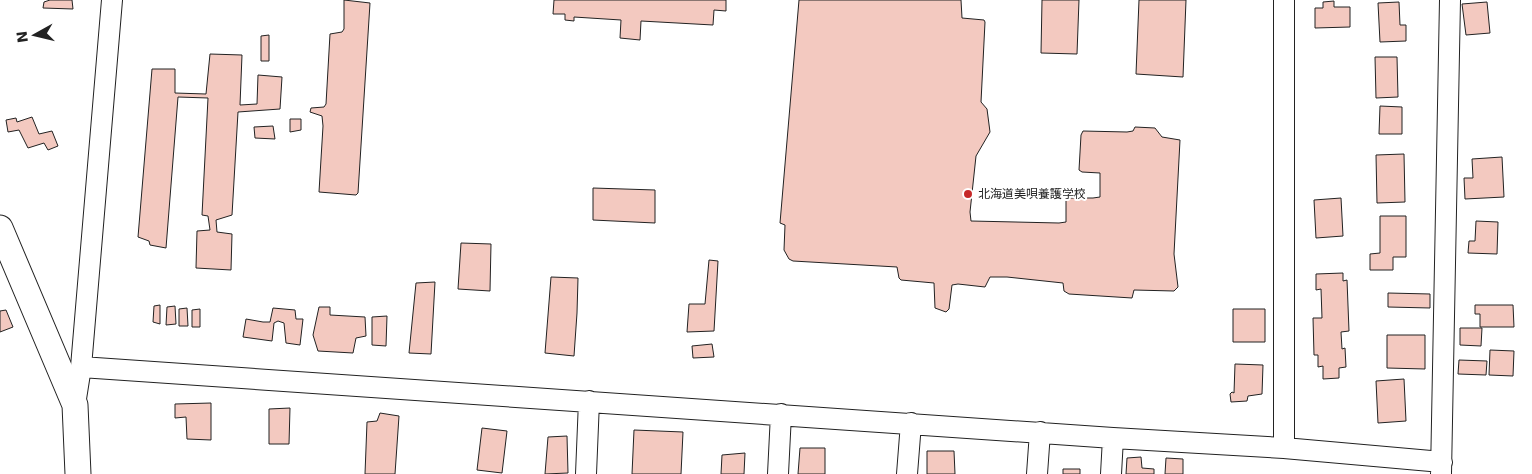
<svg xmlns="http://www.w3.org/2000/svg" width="1532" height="474" viewBox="0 0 1532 474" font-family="'DejaVu Sans','Noto Sans JP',sans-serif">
	<rect width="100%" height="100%" fill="#fff"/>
	<!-- building -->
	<path fill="#f3c9c0" stroke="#222" d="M50 0H72L73 9 43 8 44 2Z
		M344 0 370 3 358 193 356 195 319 192 323 126 322 116 310 112 311 108 324 107 326 104 330 34 342 32 344 29Z
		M554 0H726V11L714 10 713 25 641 21 640 40 620 38 621 20 574 17V21L565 20V14H553Z
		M799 0H961L962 18 984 20 985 22 981 102 987 109 990 132 976 156 970 212 971 221 1059 223 1066 222V201L1069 198H1093L1100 197V173L1082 172 1079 170 1081 135 1083 131 1127 132 1133 131 1135 127 1155 128 1162 137 1180 140 1174 254 1178 287 1174 291 1134 290 1132 298 1069 294 1064 291 1063 283 1007 277H990L985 287 958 284 952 285 949 309 946 312 935 308 934 283 901 280 899 278 897 267 793 261 789 259 784 250 785 225 780 223Z
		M1042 0H1079L1077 54 1041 53Z
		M1139 0H1186L1183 77 1136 74Z
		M1334 1V7H1350V27L1315 28V8H1323V2Z
		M1399 2 1400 25H1406V41L1380 42 1378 3Z
		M1487 2 1490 33 1466 35 1462 4Z
		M269 35V61H261V36Z
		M210 54 242 55 240 105 257 104 258 75 282 77 280 109 238 112 232 215 216 220 217 232 232 234 231 270 196 268 197 231 210 230 208 216 202 215 208 98 178 97 166 248 150 245 149 241 138 237 152 69H175V93L206 94Z
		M1375 57H1397L1398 97 1376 98Z
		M1380 106 1402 107V134H1379Z
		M32 117 39 134 52 131 58 146 48 150 44 143 28 148 19 130 8 132 6 120 16 118 17 122Z
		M290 119H301V130L290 132Z
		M273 126 275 139 255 138 254 127Z
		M1404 154 1405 202 1377 203 1376 155Z
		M1502 157 1504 197 1465 199 1464 178H1473L1472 159Z
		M593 188 655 190V223L593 220Z
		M1341 198 1343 236 1316 238 1314 200Z
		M1380 216H1406V257H1393V270H1370V254L1380 253Z
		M1476 221 1498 222 1497 254 1468 253 1469 241H1475Z
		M461 243 491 244 490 291 458 289Z
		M709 260 718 261 714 331 687 332 689 304H705Z
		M1343 273V281L1347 280 1349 331 1341 332 1342 349 1345 348 1346 367 1339 368V378L1323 379V366L1318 367V355H1314L1313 318H1322L1321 289 1316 290V274Z
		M551 277 578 278 577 313 574 356 545 353Z
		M435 282 431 354 409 353 416 283Z
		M1388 293 1430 294V308L1388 307Z
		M160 305V324L153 322 154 306Z
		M1475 305H1513L1514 327H1480V314H1475Z
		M175 306 176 324 166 325 167 307Z
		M319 307H330V315L365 317 366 336 356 338 353 353 318 351 313 335Z
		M187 308 188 326H179V309Z
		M273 308 295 310 296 319H303L300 345 286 343 284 323 278 321 274 323 272 341 243 337 246 319 263 322H270Z
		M200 309V327H192V310Z
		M1233 309H1265V342H1233Z
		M6 310 13 327 0 332V311Z
		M387 316 386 346 372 345V317Z
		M1460 328H1482L1481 346 1460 345Z
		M1387 335H1425V369L1387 368Z
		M712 344 714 357 693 358 692 346Z
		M1490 350 1514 351 1513 376 1489 375Z
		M1459 360 1487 361 1486 375 1458 374Z
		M1235 364 1263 365 1262 394 1248 396 1247 401 1231 402 1230 394 1232 392 1234 393Z
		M1404 379 1406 421 1378 423 1376 381Z
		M211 403V440L187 439 186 417 175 418V404Z
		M290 408 289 444H269V409Z
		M380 413 399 416 395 474H365L367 422 377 421Z
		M482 428 507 431 502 473 477 470Z
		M634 430 683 432 681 474H632Z
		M567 436 568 473 545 474 548 437Z
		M800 448H825V474H798Z
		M927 451H954L955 474H927Z
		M745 453 744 474H721L722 455Z
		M1141 457 1142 468 1154 469V474H1126L1127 458Z
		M1166 458 1183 459V474H1165Z
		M1063 469H1080V474H1063Z"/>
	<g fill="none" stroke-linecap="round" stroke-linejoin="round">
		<!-- minor casing -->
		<g stroke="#222" stroke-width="22">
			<path id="minor" d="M81 367 1113 438 1284 448 1442 462
				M75 405 81 367 112 0
				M1284 448V0
				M586 474 589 401
				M778 474 781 414
				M907 474 911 423
				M1037 474 1040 432
				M1111 474 1113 438
				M1441 474 1450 0"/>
		</g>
		<!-- tertiary casing -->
		<g stroke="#222" stroke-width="27">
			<path id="tertiary" d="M0 228 75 405 78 474"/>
		</g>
		<!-- minor -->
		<use href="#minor" stroke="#fff" stroke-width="20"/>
		<!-- tertiary -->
		<use href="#tertiary" stroke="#fff" stroke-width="25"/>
	</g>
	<!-- markers -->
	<circle fill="#c62828" stroke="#fff" stroke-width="2" cx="968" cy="194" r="5"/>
	<g text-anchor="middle" stroke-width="4" stroke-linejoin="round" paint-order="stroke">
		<!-- poi labels -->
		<g font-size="12" fill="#222" stroke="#fff" text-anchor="start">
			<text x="978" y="198">北海道美唄養護学校</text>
		</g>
	</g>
	<!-- north arrow -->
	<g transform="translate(35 35) rotate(262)" stroke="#ffffff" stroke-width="4" paint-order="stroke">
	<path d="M0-4L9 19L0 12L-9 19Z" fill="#222222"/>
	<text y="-8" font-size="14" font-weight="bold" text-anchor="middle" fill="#222222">N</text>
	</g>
</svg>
